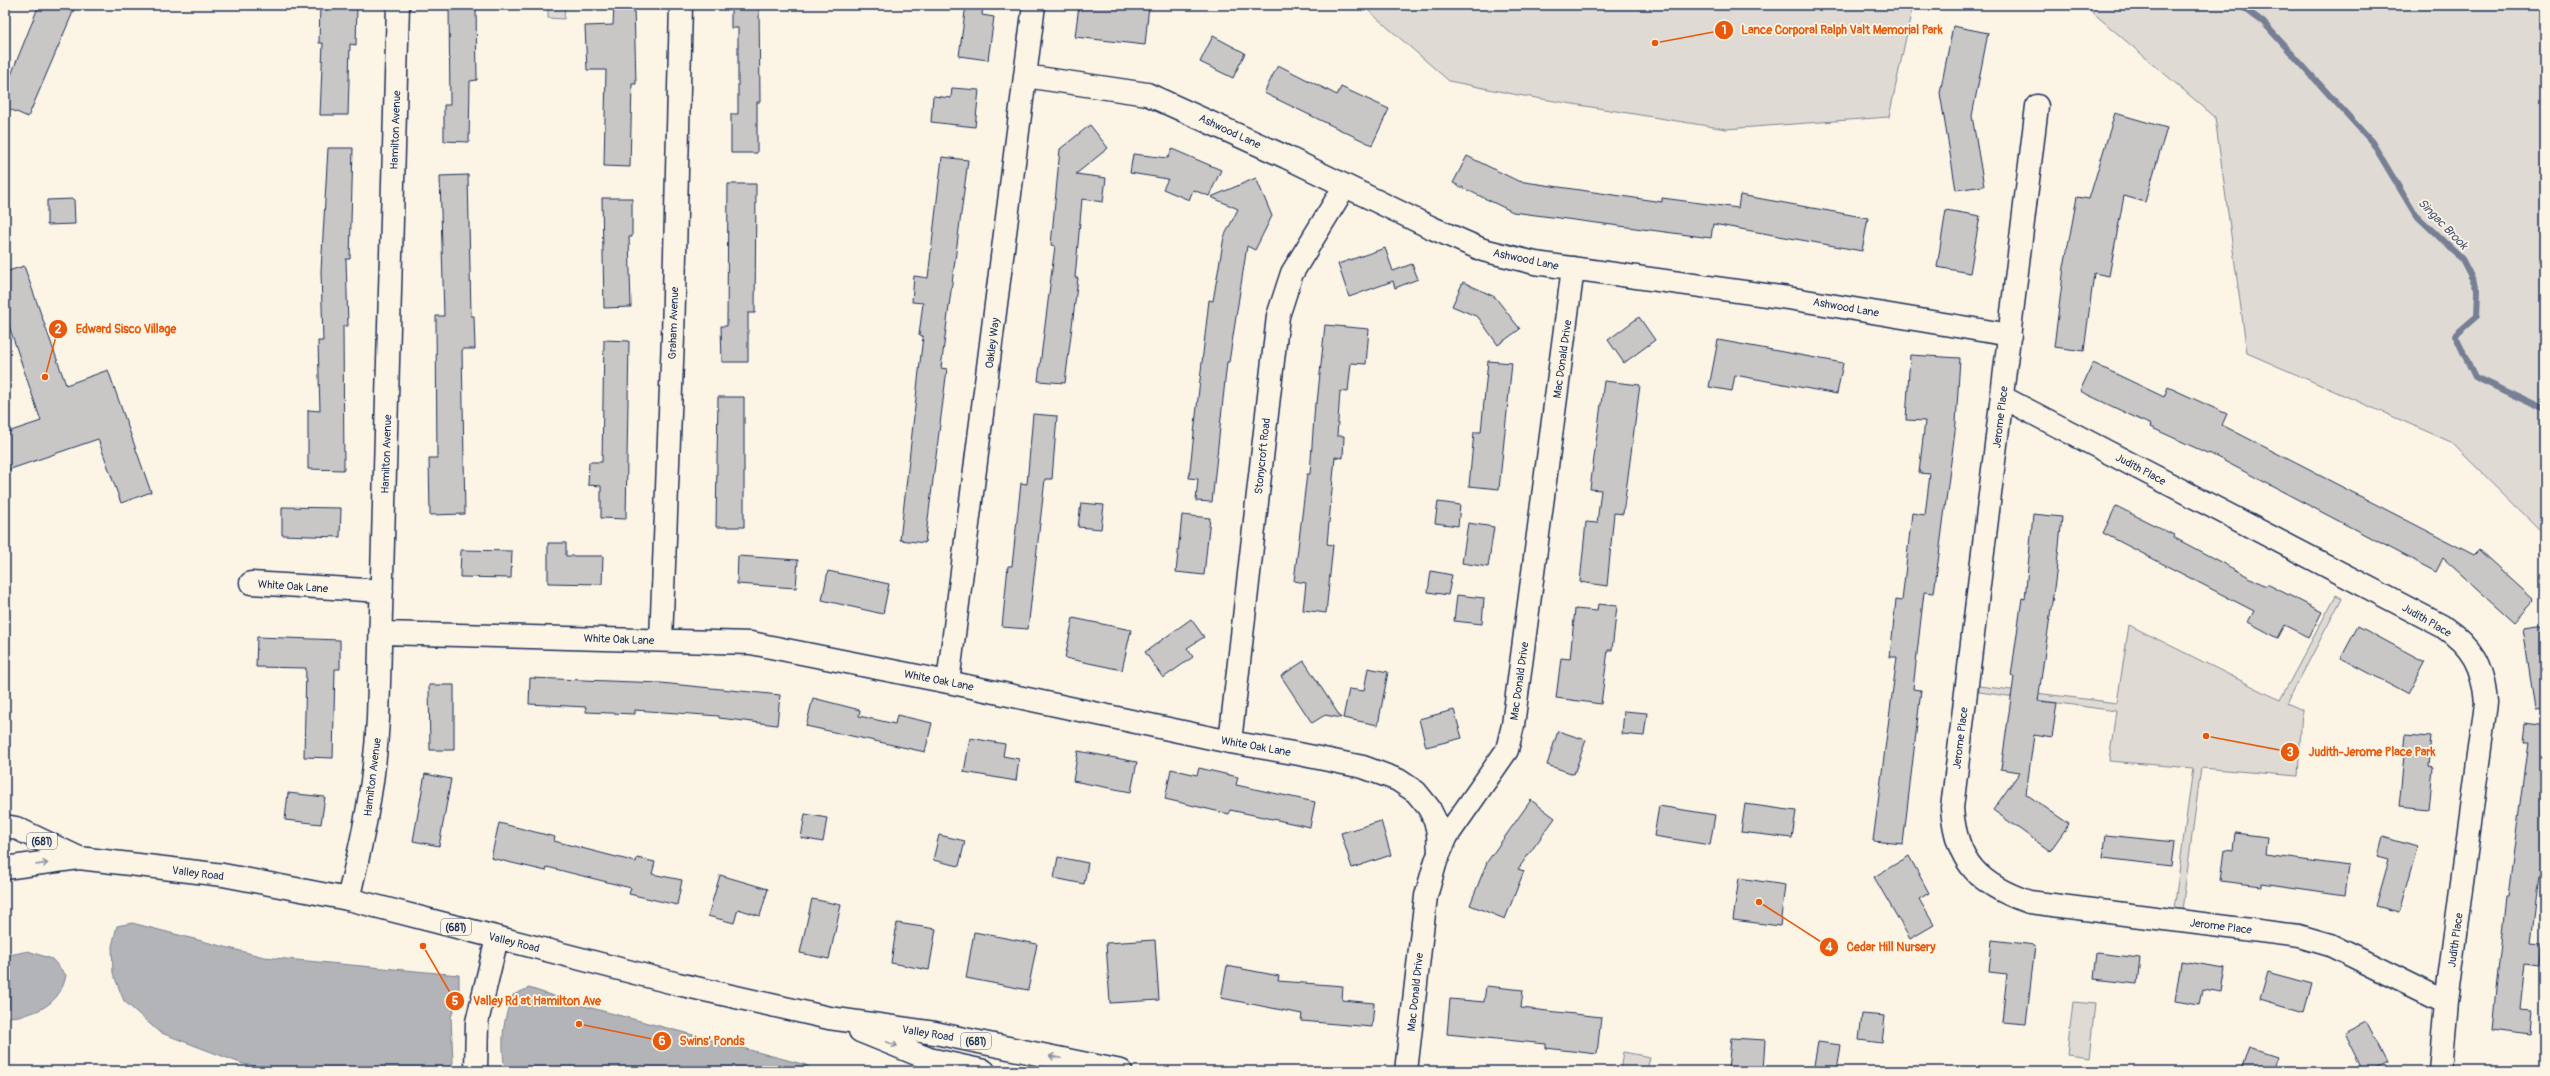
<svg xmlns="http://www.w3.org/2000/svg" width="2550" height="1076" viewBox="0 0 2550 1076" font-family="Pangolin,sans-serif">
	<rect width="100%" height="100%" fill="#fcf5e5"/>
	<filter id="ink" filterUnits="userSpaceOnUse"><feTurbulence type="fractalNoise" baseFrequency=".025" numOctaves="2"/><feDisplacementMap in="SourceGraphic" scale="8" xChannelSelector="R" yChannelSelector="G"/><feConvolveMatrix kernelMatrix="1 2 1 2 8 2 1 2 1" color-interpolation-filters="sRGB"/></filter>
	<g filter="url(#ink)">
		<!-- green -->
		<path fill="#dfdbd4" stroke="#7d8599" d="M548 5H565L564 19 548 18Z
			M1362 5H1913L1889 117 1726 129 1518 95 1449 81Z
			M2084 5H2545V535L2451 442 2247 353 2215 117Z
			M2336 595 2342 598 2287 703 2302 710 2298 776 2201 768 2182 910 2174 909 2193 768 2109 761 2116 711 1979 692V686L2117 703 2129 625 2280 700Z
			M2073 1002 2095 1004 2089 1057 2067 1054Z
			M1623 1052 1650 1057 1647 1071H1620Z"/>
		<!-- water -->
		<path fill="#b2b4b8" stroke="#767f94" d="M132 923 264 957 459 975V995L451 1017 453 1063 447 1071H283L243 1064 159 1032 124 1001 113 973 112 946 117 926Z
			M28 951 52 959 66 975C61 1005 33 1017 5 1017V956Z
			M529 988 584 1006 806 1065 814 1071H505C501 1042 502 1021 513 995Z"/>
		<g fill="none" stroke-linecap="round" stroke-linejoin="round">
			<!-- stream -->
			<path stroke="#767f94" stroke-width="6" d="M2240 5 2263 22 2372 142 2415 214 2462 259 2478 290 2477 316 2455 335 2475 377 2545 410"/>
		</g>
		<!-- building -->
		<path fill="#c8c7c6" stroke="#1b2f5e" d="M39 5H76L28 117 5 107V90Z
			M320 5 357 6 356 45 350 44 348 115H320L323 43H319Z
			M449 5H476L477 80 470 81 469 142 444 141V105H450Z
			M614 5H634L636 84H632L630 167 604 166 606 70H587L585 26 613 25Z
			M731 5H759L760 102H757V153H731V114H738V28H731Z
			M966 5H983L982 15 994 17 988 60 959 56Z
			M1079 5H1149L1145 45 1075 37Z
			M1953 26 1988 33 1972 116 1984 186 1956 190 1940 93Z
			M1213 36 1245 53 1233 78 1200 62Z
			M1278 65 1337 95 1341 87 1389 109 1372 145 1264 93Z
			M952 88 979 90 975 127 931 122 933 96 951 98Z
			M2115 113 2167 128 2145 202 2124 196 2109 276 2094 273 2084 351 2054 347 2064 267 2077 197 2089 199Z
			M1090 125 1108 148 1076 174 1106 178 1103 202 1082 199 1075 278H1078L1065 383 1038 381 1055 246 1051 245 1060 149Z
			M328 148H353L350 259H346L348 326H343L344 470 308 469V410L320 411 318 341H323L321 271Z
			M1172 149 1221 170 1209 196 1193 190 1189 200 1163 189 1168 179 1130 173 1133 154 1168 158Z
			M1467 156 1518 181 1662 202V198L1738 208 1740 195 1868 218 1862 251 1713 224 1711 238 1513 212 1453 183Z
			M942 157 968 160 941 368 947 369 925 543 900 540 923 336 919 335 923 303 912 302 914 276 928 278Z
			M468 175 471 316H474L475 349H462L465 514 430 515 429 458H437L436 316H444L440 176Z
			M1256 178 1272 216 1255 250 1247 246 1229 362H1227L1212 502 1196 501 1198 479 1189 478 1209 300 1213 301 1224 237 1238 209 1211 197Z
			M728 184H756L755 313H748V362H722L721 326H727Z
			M602 198H632V237H629L631 307 604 308Z
			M74 199 75 224 47 225V200Z
			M1946 210 1980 216 1970 273 1937 267Z
			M1385 248 1393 271 1412 264 1418 279 1395 288 1393 281 1349 297 1338 264Z
			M24 266 66 385 108 370 151 492 121 503 98 439 5 471V433L41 421 5 314V272Z
			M1463 282 1495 297 1520 329 1498 345 1478 317 1452 306Z
			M1639 317 1655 340 1624 363 1608 340Z
			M1325 325 1369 329 1366 364 1351 363 1348 392 1340 391 1337 436H1344L1343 458 1335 457 1327 544 1333 545 1326 613 1303 610 1306 583 1294 581 1307 474H1310L1315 403H1317Z
			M604 340 629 341 626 519 601 518V486L588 485 589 462H602Z
			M1718 340 1843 363 1837 394 1735 375 1732 391 1709 387Z
			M1910 355 1960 358 1956 423 1934 593 1924 592 1913 689 1921 690 1903 844 1873 841 1897 657H1890L1896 600 1902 601 1912 513 1925 515 1930 474 1919 473 1925 421 1906 420Z
			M1488 361 1512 363 1499 489 1469 486 1474 432H1481Z
			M2093 363 2164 397 2168 387 2227 414 2222 425 2474 555 2479 550 2534 600 2514 622 2443 558 2436 572 2209 453V454L2150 427 2151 425 2080 391Z
			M1604 381 1640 385 1623 514 1614 513 1607 586 1580 582 1586 522 1597 523 1601 490 1590 489Z
			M718 397H744V527H716Z
			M1033 414 1057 416 1052 479H1045L1028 629 1002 627 1008 566H1012L1021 483 1027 484Z
			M1438 502 1460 505 1458 526 1435 523Z
			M1081 503 1104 505 1101 529 1078 527Z
			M2116 506 2174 535 2173 537 2266 586 2267 584 2322 612 2309 637 2285 625 2278 638 2248 622 2254 611 2103 533Z
			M282 507 341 508 340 537 282 535Z
			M2033 514 2062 517 2056 574 2038 701 2057 703 2052 738 2034 735 2026 794 2069 824 2050 851 1993 810 2020 772 2001 769 2014 677 2011 676 2022 598 2025 599Z
			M1182 515 1210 518 1204 575 1176 572Z
			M1468 523 1494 527 1488 567 1462 563Z
			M548 543H566V556H603L602 584 548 583Z
			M461 550 512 551 511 578 460 577Z
			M738 556 798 560 796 588 737 584Z
			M828 571 889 584 883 614 822 600Z
			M1431 571 1452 575 1448 595 1428 592Z
			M1457 595 1484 598 1482 624 1454 621Z
			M1598 604 1617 606 1612 650H1608L1601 704 1556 698 1561 658 1570 659 1575 609 1597 611Z
			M1073 618 1131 630 1122 670 1065 658Z
			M1191 619 1204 637 1187 648 1193 657 1163 678 1145 652Z
			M2545 625V708L2535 709 2523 628Z
			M2358 626 2425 662 2408 694 2341 658Z
			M257 637 340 640V669H335L333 758 304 757 306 668 256 667Z
			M1304 661 1341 718 1325 715 1312 723 1281 676Z
			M1368 668 1388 672 1378 725 1343 718 1349 689 1364 691Z
			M530 678 661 683 780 695 777 725 719 718V716L635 710V714L586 712V707L529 704Z
			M429 685H454V750H430Z
			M813 698 860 710 859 716 895 724 897 715 932 723 925 752 806 726Z
			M1454 710 1462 738 1426 747 1419 719Z
			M1624 711 1647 713 1644 736 1622 734Z
			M2525 723 2545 726V870L2544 878 2539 877 2531 942 2542 943 2540 965 2525 963 2520 1009 2532 1010 2530 1034 2492 1029 2506 895H2508L2528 742H2523Z
			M1558 731 1586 740 1574 774 1547 765Z
			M2406 735 2431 737 2428 766 2433 767 2429 810 2399 807Z
			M970 738 1005 744 1003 756 1019 759 1016 781 964 772Z
			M1078 751 1137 762 1131 792 1073 781Z
			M1199 768 1238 777 1236 785 1315 802 1310 827 1230 810 1229 814 1165 799 1171 769 1197 775Z
			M425 774 451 779 439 846 413 841Z
			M288 793 325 797 321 824 285 820Z
			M1531 800 1555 818 1518 869 1524 871 1505 919 1470 905 1487 862Z
			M1745 804 1796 811 1792 838 1741 832Z
			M1659 806 1715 815 1710 845 1654 836Z
			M805 814 827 818 823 842 801 838Z
			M1381 821 1391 855 1352 868 1341 833Z
			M499 823 555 837 554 841 636 862 637 858 655 862 652 874 682 880 677 905 629 894 631 888 547 867 546 871 491 858Z
			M2235 833 2267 837 2265 855 2349 866 2345 895 2262 883V886L2220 881 2224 850 2233 851Z
			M939 835 965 841 959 866 933 860Z
			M2106 835 2174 842 2171 866 2103 858Z
			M2383 837 2417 847 2399 912 2376 906 2389 860 2378 857Z
			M1909 856 1929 893 1919 899 1934 925 1910 939 1874 877Z
			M1058 857 1088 863 1084 884 1054 878Z
			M720 875 768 889 760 916 738 909 734 923 708 916Z
			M1739 878 1785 885 1780 926 1733 920Z
			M812 899 841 905 829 959 800 953Z
			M897 923 936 929 929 970 891 963Z
			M974 932 1037 944 1028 990 966 978Z
			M1155 940 1159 1000 1110 1003 1106 943Z
			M1992 940 2035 945 2026 1024 2002 1022 2007 974 1989 972Z
			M2097 953 2140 958 2137 984 2094 979Z
			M2181 961 2225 968 2221 992 2202 989 2199 1005 2175 1001Z
			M1227 966 1279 976 1278 981 1343 986 1342 1000 1374 1003 1372 1027 1301 1021 1302 1014 1221 998Z
			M2268 972 2312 984 2304 1013 2260 1000Z
			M1486 986 1523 990 1521 1008 1601 1017 1597 1054 1546 1048V1044L1447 1034 1450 999 1484 1002Z
			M1862 1014 1885 1016 1882 1043 1859 1040Z
			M2366 1022 2387 1062 2370 1071H2363L2344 1033Z
			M1731 1038 1765 1040 1763 1071H1728Z
			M1818 1042 1841 1045 1837 1071H1813Z
			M2249 1047 2277 1056 2272 1071H2241Z"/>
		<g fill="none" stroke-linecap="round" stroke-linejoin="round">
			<!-- minor casing -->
			<g stroke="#1b2f5e" stroke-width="25">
				<path id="minor" d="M1025 76 1147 94 1286 157 1430 227 1483 250 1535 263 1788 298 2010 335
					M2037 106 1952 808C1956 862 1979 885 2029 902L2299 936 2330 945 2446 1002
					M2002 397 2442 626C2473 647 2483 666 2486 703L2446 1002 2440 1071
					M251 583 382 591
					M382 633 751 643 948 682 1230 742 1299 754 1363 767 1398 780 1416 792 1429 808 1435 820 1438 833 1439 854
					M661 640 673 337 681 5
					M948 682 1034 5
					M1230 742 1278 316 1292 273 1345 186
					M348 899C363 838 375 782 378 719L398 5
					M476 1071 477 1022 497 938
					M1406 1071 1426 896 1436 861 1447 836 1507 750 1513 725 1573 268"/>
			</g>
			<!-- major casing -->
			<g stroke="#1b2f5e" stroke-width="25">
				<path id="major" d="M5 826 16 828 79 858
					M5 868 79 858 223 875 348 899 678 984 829 1018 935 1033 1121 1071
					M860 1031 929 1059 984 1071"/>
			</g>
			<!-- minor -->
			<use href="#minor" stroke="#fcf5e5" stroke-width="22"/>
			<!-- major -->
			<use href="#major" stroke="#fcf5e5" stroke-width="22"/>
		</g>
		<!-- one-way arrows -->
		<defs><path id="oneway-shaft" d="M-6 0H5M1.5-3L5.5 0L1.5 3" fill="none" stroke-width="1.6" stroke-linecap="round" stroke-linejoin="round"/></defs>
		<g stroke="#8c92a2">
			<use href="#oneway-shaft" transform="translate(42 864) rotate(-8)"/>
			<use href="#oneway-shaft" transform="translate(892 1044) rotate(22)"/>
			<use href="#oneway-shaft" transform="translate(1055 1057) rotate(-168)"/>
		</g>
	</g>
	<g text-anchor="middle" stroke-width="3.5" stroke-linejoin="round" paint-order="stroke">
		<!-- shield labels -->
		<g fill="#fcf5e5" stroke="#5e6a86" stroke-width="1">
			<rect x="27" y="833" width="30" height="16" rx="3"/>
			<rect x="441" y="919" width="30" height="16" rx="3"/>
			<rect x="961" y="1033" width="30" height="16" rx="3"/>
		</g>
		<g font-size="10" font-weight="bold" fill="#1b2f5e">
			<text x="42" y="845">(681)</text>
			<text x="456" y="931">(681)</text>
			<text x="976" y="1045">(681)</text>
		</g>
		<!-- street labels -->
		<g font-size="11" fill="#1b2f5e" stroke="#fcf5e5">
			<text transform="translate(395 130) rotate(-88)" y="4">Hamilton Avenue</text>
			<text transform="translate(1230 131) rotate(25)" y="4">Ashwood Lane</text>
			<text transform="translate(1526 259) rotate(12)" y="4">Ashwood Lane</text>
			<text transform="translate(1846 307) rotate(10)" y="4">Ashwood Lane</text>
			<text transform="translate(673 323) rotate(-88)" y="4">Graham Avenue</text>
			<text transform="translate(992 343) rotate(-83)" y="4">Oakley Way</text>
			<text transform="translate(1562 359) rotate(-82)" y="4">Mac Donald Drive</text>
			<text transform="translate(2000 417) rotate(-83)" y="4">Jerome Place</text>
			<text transform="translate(386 454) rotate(-88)" y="4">Hamilton Avenue</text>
			<text transform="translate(1262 456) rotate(-84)" y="4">Stonycroft Road</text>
			<text transform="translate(2141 469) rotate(28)" y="4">Judith Place</text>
			<text transform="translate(293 586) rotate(4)" y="4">White Oak Lane</text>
			<text transform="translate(2427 620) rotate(30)" y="4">Judith Place</text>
			<text transform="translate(619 639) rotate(2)" y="4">White Oak Lane</text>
			<text transform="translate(939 680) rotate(11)" y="4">White Oak Lane</text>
			<text transform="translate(1519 681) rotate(-82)" y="4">Mac Donald Drive</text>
			<text transform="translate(1960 738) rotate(-83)" y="4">Jerome Place</text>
			<text transform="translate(1256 746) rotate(10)" y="4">White Oak Lane</text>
			<text transform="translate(372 777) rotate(-83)" y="4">Hamilton Avenue</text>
			<text transform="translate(198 873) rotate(7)" y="4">Valley Road</text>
			<text transform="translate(2221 926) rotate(7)" y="4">Jerome Place</text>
			<text transform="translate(2455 940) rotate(-82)" y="4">Judith Place</text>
			<text transform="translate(514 942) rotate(14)" y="4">Valley Road</text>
			<text transform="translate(1415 992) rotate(-84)" y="4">Mac Donald Drive</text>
			<text transform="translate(928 1033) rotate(9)" y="4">Valley Road</text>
		</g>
		<!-- water labels -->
		<g font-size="12" font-style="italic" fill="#485779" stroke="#fcf5e5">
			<text transform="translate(2443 224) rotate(46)" y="4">Singac Brook</text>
		</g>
	</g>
	<!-- callouts -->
	<path fill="none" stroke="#e8590c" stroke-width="1.5" d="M1655 43L1724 30M45 377L58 329M2206 736L2290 752M1759 902L1829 947M423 946L455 1001M579 1024L662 1041"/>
	<g fill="#e8590c" stroke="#fcf5e5" stroke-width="1.5">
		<circle cx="1655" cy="43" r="4"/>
		<circle cx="45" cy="377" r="4"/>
		<circle cx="2206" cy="736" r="4"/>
		<circle cx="1759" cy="902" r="4"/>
		<circle cx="423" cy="946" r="4"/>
		<circle cx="579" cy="1024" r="4"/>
		<circle cx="1724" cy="30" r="10"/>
		<circle cx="58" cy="329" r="10"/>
		<circle cx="2290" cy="752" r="10"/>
		<circle cx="1829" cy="947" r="10"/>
		<circle cx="455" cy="1001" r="10"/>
		<circle cx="662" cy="1041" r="10"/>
	</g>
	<g font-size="12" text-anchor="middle" font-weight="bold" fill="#fff">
		<text x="1724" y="34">1</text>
		<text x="58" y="333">2</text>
		<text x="2290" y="756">3</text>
		<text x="1829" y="951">4</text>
		<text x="455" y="1005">5</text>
		<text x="662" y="1045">6</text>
	</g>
	<g font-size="12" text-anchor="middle" font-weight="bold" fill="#e8590c" stroke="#fcf5e5" stroke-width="3.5" stroke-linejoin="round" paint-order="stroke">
		<text x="1842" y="34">Lance Corporal Ralph Valt Memorial Park</text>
		<text x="126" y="333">Edward Sisco Village</text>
		<text x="2372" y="756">Judith-Jerome Place Park</text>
		<text x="1891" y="951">Cedar Hill Nursery</text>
		<text x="537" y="1005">Valley Rd at Hamilton Ave</text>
		<text x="712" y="1045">Swins' Ponds</text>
	</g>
	<!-- margin -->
	<rect width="2550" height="1076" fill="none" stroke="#fcf5e5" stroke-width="20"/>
	<rect x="10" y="10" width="2530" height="1056" fill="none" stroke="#1b2f5e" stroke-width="1.5" filter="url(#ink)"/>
</svg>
